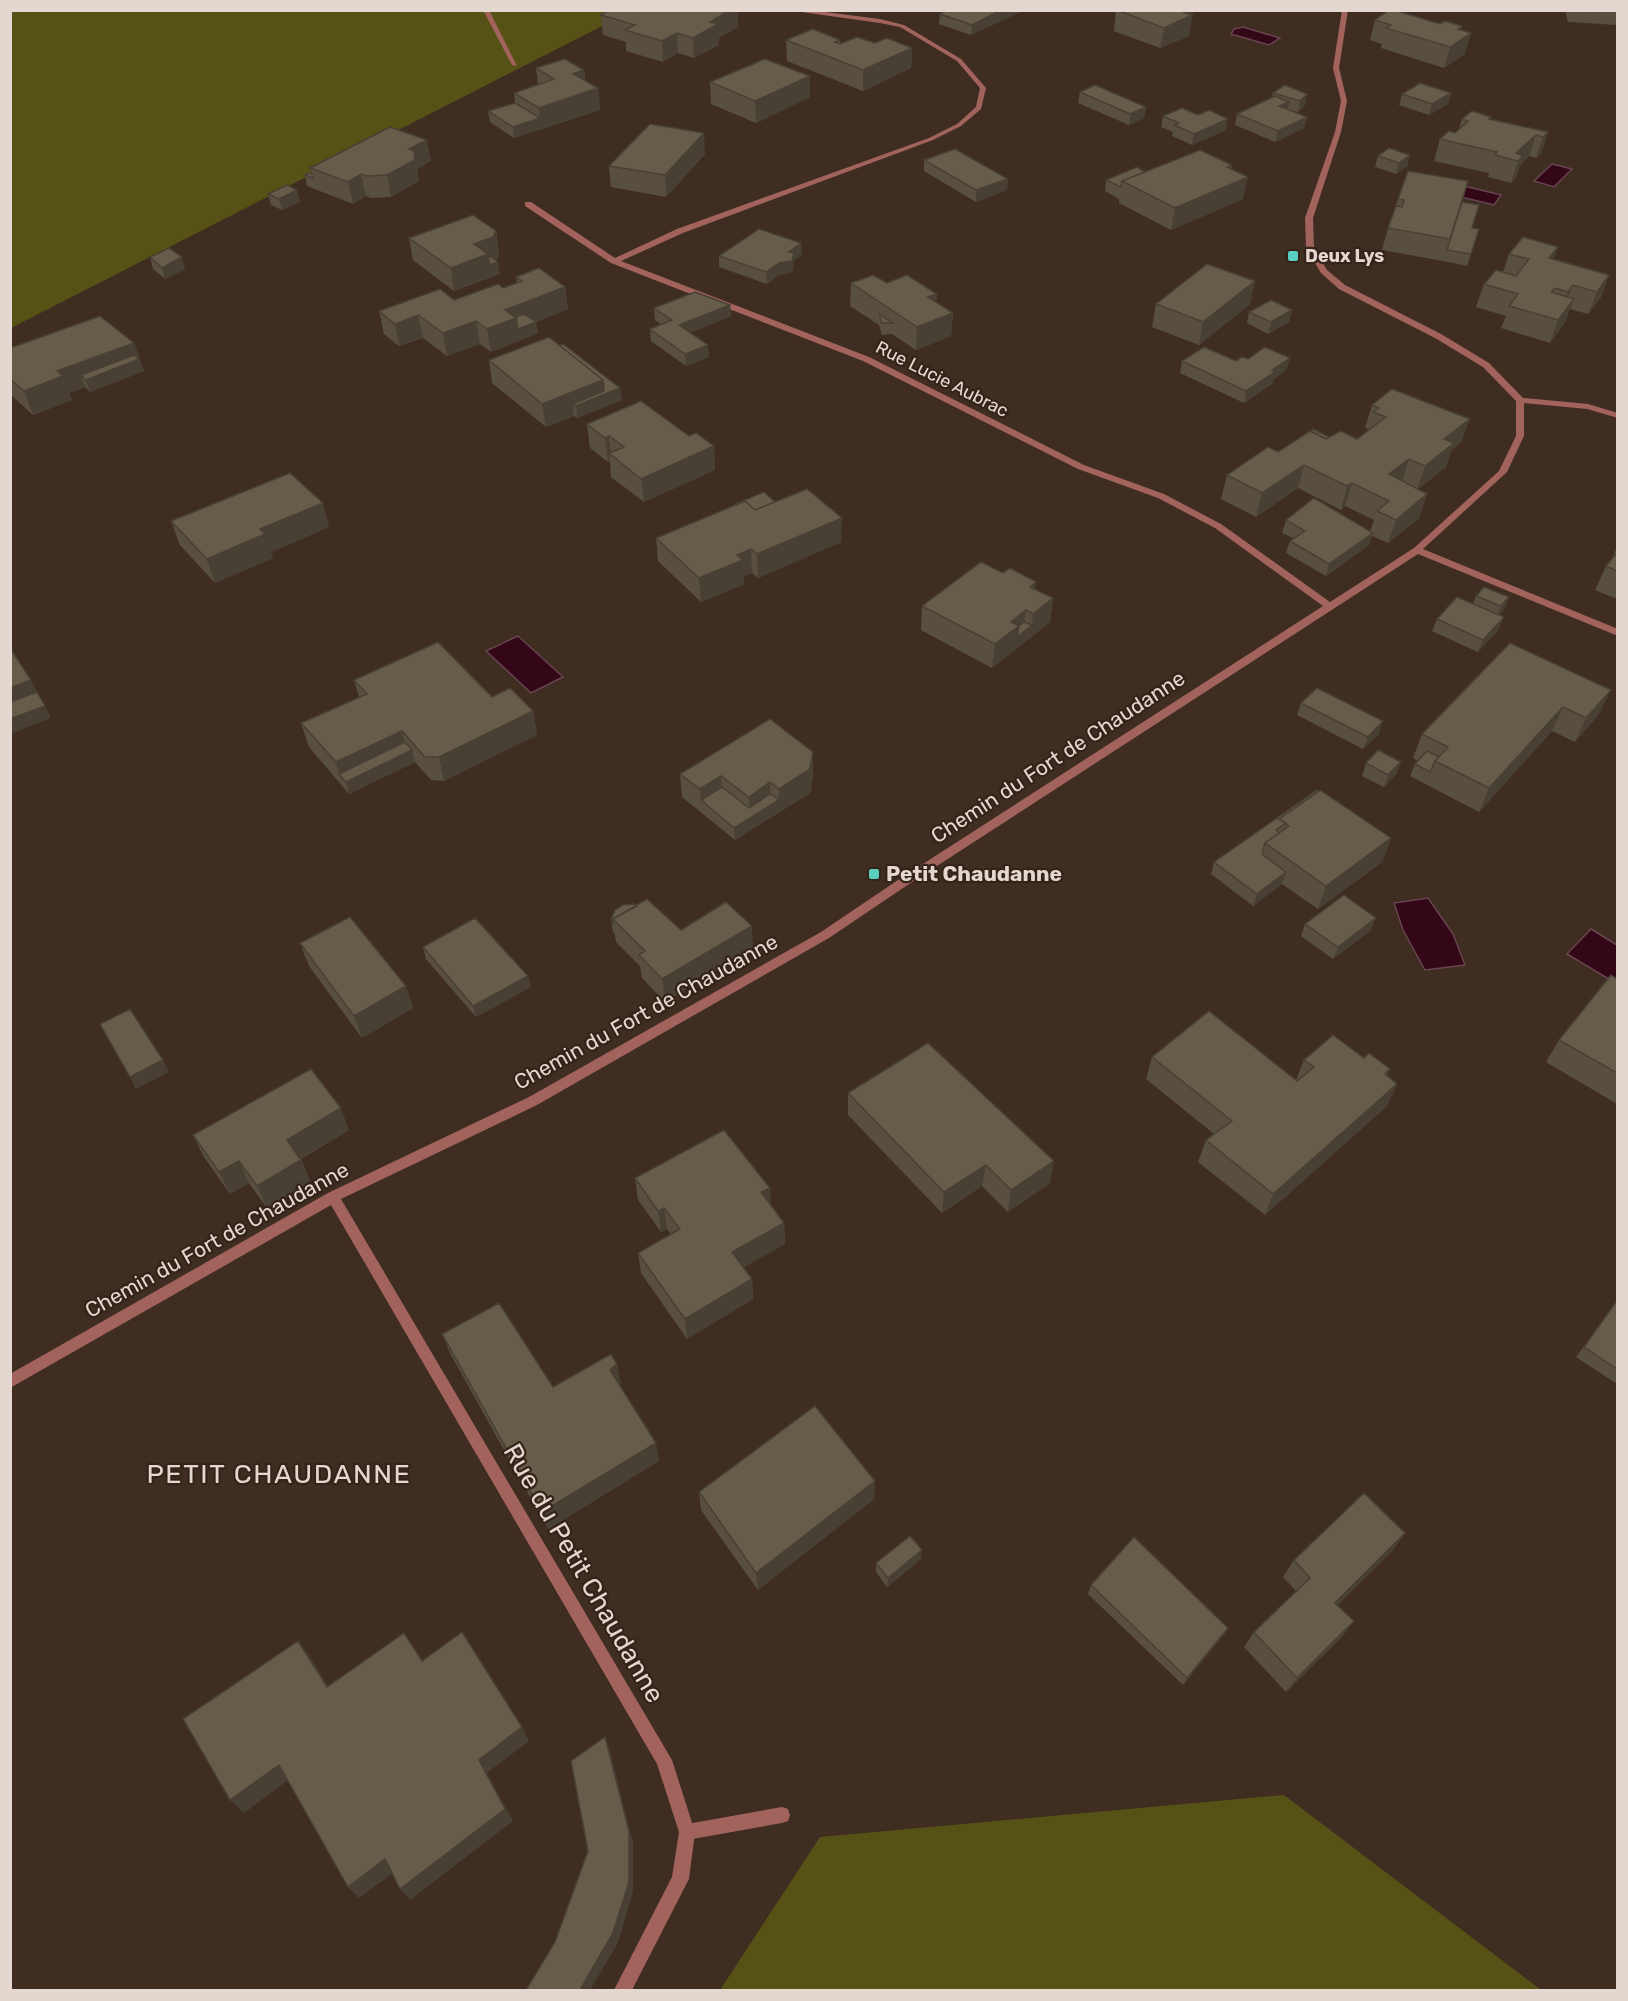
<svg xmlns="http://www.w3.org/2000/svg" width="1628" height="2001" viewBox="0 0 1628 2001" font-family="Rubik,sans-serif">
	<rect width="100%" height="100%" fill="#3f2d22"/>
	<!-- green -->
	<path fill="#565216" d="M616 10 610 22 11 328V11Z
		M1284 1795 1541 1990H720L820 1837Z"/>
	<!-- water -->
	<path fill="#330618" stroke="#68454f" stroke-width="1.5" d="M1243 27 1280 38 1269 45 1231 34 1234 29Z
		M1552 164 1572 169 1554 187 1534 181Z
		M1456 184 1501 195 1494 205 1449 194Z
		M518 636 563 677 531 693 486 651Z
		M1428 898 1453 934 1465 965 1425 970 1403 930 1394 903Z
		M1591 929 1617 945V984L1567 954Z"/>
	<g fill="none" stroke-linecap="round" stroke-linejoin="round">
		<!-- lane -->
		<path fill="#a1635c" fill-rule="evenodd" d="M483 10H489L517 66 512 65Z
			M782 1807 788 1809 790 1815 788 1821 782 1823 687 1840 681 1838 679 1832 681 1826 687 1824Z"/>
		<!-- street -->
		<path fill="#a1635c" fill-rule="evenodd" d="M787 10H809L880 19 904 25 961 59 986 88 981 109 961 126 933 140 683 233 621 261 869 357 1084 465 1164 494 1221 524 1330 602 1414 548 1499 471 1516 436V401L1483 367 1435 338 1339 289 1321 273 1306 248 1305 218 1335 132 1341 101 1333 68 1342 10H1348L1339 68 1347 101 1341 132 1313 218 1314 248 1327 270 1345 285 1441 334 1489 363 1523 398 1588 404 1618 413V418L1587 409 1524 403V436L1507 472 1423 549 1618 629V636L1418 554 906 886 829 938 537 1105 341 1199 672 1760 695 1832 689 1879 632 1990H614L672 1877 679 1832 657 1764 331 1205 10 1388V1374L328 1193 529 1097 821 932 898 880 1323 606 1215 528 1158 498 1078 469 863 361 611 263 525 206V202H531L615 258 677 229 929 138 957 124 976 107 980 88 957 61 900 27 880 23Z"/>
	</g>
	<!-- wall -->
	<path fill="#594f40" d="M609 10H738V27L719 38V45L694 58 678 53 663 62 626 51V42L603 35 601 15Z
		M1116 10 1194 12 1190 15H1192L1189 36 1160 48 1114 31Z
		M1565 10H1617V25L1568 22Z
		M1020 12 971 35 939 24 940 14Z
		M1375 20 1461 30 1465 54 1444 68 1381 48 1382 44 1370 40Z
		M786 40H840V44L875 43 912 48 911 68 863 91 787 61Z
		M536 68 584 70 585 81 598 88 600 110 514 138 490 122 488 111 515 103 514 93 538 85Z
		M710 82 810 97 756 123 711 104Z
		M1285 85 1305 105 1298 112 1287 110 1307 117 1304 128 1275 142 1235 125 1237 114 1272 98 1273 93Z
		M1080 92 1146 107 1144 118 1129 125 1078 103Z
		M1451 93 1448 104 1429 115 1399 105 1402 94Z
		M1163 116 1226 130 1192 145 1172 136 1173 132 1161 127Z
		M1491 117V119L1548 132 1541 154 1536 158 1529 156 1521 164 1516 177 1511 183 1488 177 1489 173 1434 161 1440 139 1455 133 1459 129 1462 119Z
		M705 154 666 197 611 187 609 166Z
		M1410 155 1407 166 1396 174 1375 167 1378 156Z
		M924 160 1008 179 1007 190 976 202 924 171Z
		M431 161 417 169 419 181 391 197 371 198 366 196 353 204 307 186 305 175 311 172 310 168Z
		M1232 165 1231 169 1243 199 1171 230 1119 203V199L1105 191 1106 180 1145 172Z
		M297 190 300 202 282 210 271 205 268 194Z
		M1398 199 1462 202 1472 228 1479 229 1467 266 1443 261V260V261L1382 250 1388 228Z
		M496 231 499 253 497 259 494 260 500 274 454 291 413 260 409 238Z
		M1509 254 1554 259 1609 275 1601 297 1588 314 1570 309 1565 322 1550 343 1501 328 1506 316 1476 307 1484 284 1503 272Z
		M802 255 794 260 792 272 779 275 767 284 719 267V256Z
		M150 257 185 269 165 279 153 269Z
		M516 277 565 287 568 309 536 322 538 333 491 352 480 344 447 356 423 338 399 346 384 334 379 311 454 300 503 288 517 283Z
		M1255 281 1250 304 1199 345 1152 327 1156 304Z
		M851 283 937 294 936 302 953 313 951 336 916 350 892 334 882 335 879 325 850 306Z
		M730 305 731 316 690 333 709 357 686 366 651 341 650 329 661 324 655 320 654 308Z
		M1292 310 1289 322 1268 334 1247 323 1249 312Z
		M134 343 144 371 90 392 85 387 69 393 72 400 33 415 10 394V348Z
		M559 345 620 388 622 400 577 418 574 416 546 427 492 383 489 360Z
		M1248 359 1287 369 1273 380 1272 384 1244 403 1180 373 1182 361H1236Z
		M1372 405 1461 442 1451 451 1446 467 1418 489 1427 494 1419 518 1388 543 1372 536 1369 545 1326 576 1286 553 1290 541 1293 538 1282 533 1286 520 1370 531 1374 520 1345 506 1341 510 1298 488 1256 517 1221 499 1227 475 1278 452 1329 437 1357 439 1367 432 1368 429 1365 428Z
		M587 424 689 436 714 446 715 470 644 502 611 477 610 461 608 462 590 448Z
		M775 502 841 542 758 578 752 573 743 577 744 584 701 602 658 561 656 538 735 505V504Z
		M171 521 329 527 271 552 273 558 215 583 180 545Z
		M1617 547V599L1595 590 1606 566 1612 559Z
		M1035 590 1053 598 1050 622 992 668 921 630 922 606Z
		M1476 596 1509 597 1504 610 1499 615V629L1478 652 1432 631 1437 619 1473 604Z
		M1510 643 1599 714 1575 742 1552 731 1479 812 1410 776 1415 764 1418 761 1413 758 1422 734Z
		M354 680 492 697 533 711 537 735 444 781 431 780 415 762 349 794 309 747 301 723 359 697Z
		M1301 703 1379 734 1363 749 1297 715Z
		M813 752V776L810 793 735 840 682 797 680 774Z
		M1401 762 1396 774 1384 787 1362 776 1366 763Z
		M1317 790 1391 838 1382 862 1318 909 1282 884 1253 906 1211 874 1214 862Z
		M637 906 681 930 753 949 665 1002 642 978 640 966 616 942 615 935 613 932 611 920Z
		M1305 924 1371 930 1333 959 1301 936Z
		M300 943 406 986 413 1008 362 1038 309 966Z
		M423 947 531 987 476 1017 426 959Z
		M1617 979V1104L1546 1062 1559 1040Z
		M1152 1057 1296 1080 1304 1060 1364 1058 1390 1069 1387 1075 1397 1084 1387 1106 1265 1215 1198 1162 1206 1140 1214 1134 1146 1079Z
		M848 1093 1050 1183 1008 1212 982 1186 942 1213 848 1115Z
		M349 1130 301 1159 310 1181 267 1208 249 1183 230 1194 204 1157 193 1135Z
		M635 1178 771 1205 784 1223 785 1244 743 1267 752 1279 753 1299 687 1339 641 1273 638 1253 671 1234 667 1229 661 1232 638 1200Z
		M1616 1302 1617 1303V1384L1576 1357Z
		M442 1334 553 1387 621 1384 619 1385 659 1461 548 1529 450 1353Z
		M875 1481 874 1499 758 1590 701 1510 699 1492Z
		M1405 1533 1393 1550 1337 1605 1342 1637 1286 1692 1244 1647 1254 1632 1296 1591 1283 1577 1294 1560Z
		M921 1559 887 1587 876 1572V1563Z
		M1091 1585 1228 1628 1223 1636 1183 1685 1088 1594Z"/>
	<!-- shaded-wall -->
	<path fill="#484034" d="M730 10H738V27L719 38V45L694 58 693 38 710 22Z
		M1001 10H1020V12L971 35 972 25Z
		M1183 10H1194V12L1183 19 1192 15 1189 36 1160 48 1164 28Z
		M1462 26 1458 42 1471 33 1465 54 1444 68 1450 47 1458 29Z
		M677 33 678 53 663 62 662 41Z
		M912 48 911 68 863 91V70Z
		M584 70 586 91 573 74Z
		M810 76V97L756 123 755 101Z
		M598 88 600 110 514 138 513 127 540 118 539 108Z
		M1451 93 1448 104 1429 115 1432 104Z
		M1307 94 1305 105 1298 112 1300 101Z
		M1289 102 1287 113 1279 106Z
		M1146 107 1144 118 1129 125 1130 114Z
		M1307 117 1304 128 1275 142 1278 131Z
		M1228 119 1226 130 1192 145 1194 134Z
		M1548 132 1541 154 1536 158 1543 137Z
		M704 133 705 154 666 197 665 175Z
		M1536 135 1529 156 1521 164 1516 177 1511 183 1518 161 1516 153Z
		M427 140 431 161 417 169 419 181 391 197 387 175 409 149Z
		M1410 155 1407 166 1396 174 1399 163Z
		M361 174 366 196 353 204 348 182Z
		M1248 177 1243 199 1171 230 1175 208Z
		M1008 179 1007 190 976 202V190Z
		M297 190 300 202 282 210 279 199Z
		M496 231 499 253 497 259 489 262H498L500 274 454 291 451 268 474 244Z
		M801 243 802 255 794 260 792 272 779 275 767 284 766 272 789 252Z
		M1558 247 1550 270 1549 258Z
		M182 257 185 269 165 279 162 268Z
		M1609 275 1601 297 1588 314 1597 292Z
		M1255 281 1250 304 1199 345 1203 322Z
		M1573 285 1564 308 1559 314 1568 292Z
		M565 287 568 309 536 322 538 333 491 352 487 329 505 310Z
		M937 294 935 316 928 297Z
		M1574 299 1565 322 1550 343 1558 320Z
		M730 305 731 316 680 337 679 325Z
		M1292 310 1289 322 1268 334 1271 322Z
		M953 313 951 336 916 350 917 327Z
		M418 315 423 338 399 346 395 324Z
		M476 321 480 344 447 356 443 333Z
		M134 343 144 371 90 392 86 380 81 375 85 387 69 393 72 400 33 415 24 391 57 371Z
		M708 345 709 357 686 366 685 354Z
		M1290 358 1287 369 1273 380 1272 384 1244 403 1246 391 1272 370Z
		M603 380 620 388 622 400 577 418 576 406 573 404 574 416 546 427 542 404Z
		M1470 419 1461 442 1451 451 1446 467 1417 490 1425 466 1444 439Z
		M609 436 611 455 609 453 610 461 608 462 605 438Z
		M714 446 715 470 644 502 641 479Z
		M1409 459 1402 482 1389 474Z
		M1304 465 1298 488 1256 517 1262 493Z
		M1352 483 1345 506 1341 510 1347 486Z
		M1427 494 1419 518 1388 543 1396 520Z
		M323 503 329 527 271 552 273 558 215 583 207 559 260 529Z
		M842 518 841 542 758 578 757 554Z
		M1373 533 1369 545 1326 576 1329 564Z
		M751 549 752 573 743 577 744 584 701 602 699 578 737 555Z
		M1036 582 1033 606 1030 587Z
		M1509 597 1504 610 1496 618 1501 606Z
		M1053 598 1050 622 992 668 995 644 1011 622 1026 610 1023 632 1032 625 1033 614Z
		M1504 617 1499 629 1478 652 1483 640Z
		M31 680 42 704 10 716V688Z
		M1611 690 1599 714 1575 742 1586 718Z
		M45 706 51 718 10 734V719Z
		M1563 707 1552 731 1479 812 1489 788Z
		M533 711 537 735 444 781 439 757Z
		M1383 721 1379 734 1363 749 1368 737Z
		M402 731 407 752 412 750 415 762 349 794 346 782 339 774 343 786 336 762Z
		M813 752V776L810 793 735 840 734 828 750 818 749 797 770 782V806L779 800V789Z
		M1401 762 1396 774 1384 787 1388 775Z
		M721 776 723 799 701 800 700 789Z
		M1391 838 1382 862 1318 909 1326 886Z
		M1286 872 1282 884 1253 906 1257 894Z
		M1376 918 1371 930 1333 959 1338 947Z
		M752 926 753 949 665 1002 662 979Z
		M528 976 531 987 476 1017 473 1006Z
		M406 986 413 1008 362 1038 354 1016Z
		M163 1060 169 1072 136 1089 130 1077Z
		M1397 1084 1387 1106 1265 1215 1273 1194Z
		M341 1108 349 1130 296 1161 287 1140Z
		M301 1160 310 1181 267 1208 257 1186Z
		M239 1161 249 1183 230 1194 219 1172Z
		M1054 1161 1050 1183 1008 1212 1011 1190Z
		M986 1165 982 1186 942 1213 944 1192Z
		M770 1188 771 1209 761 1192Z
		M664 1208 667 1229 661 1232 658 1211Z
		M784 1223 785 1244 734 1273 732 1252Z
		M752 1279 753 1299 687 1339 685 1319Z
		M617 1364 621 1384 614 1390 610 1370Z
		M656 1443 659 1461 548 1529 542 1512Z
		M875 1481 874 1499 758 1590 756 1573Z
		M1405 1533 1393 1550 1324 1619 1335 1603Z
		M922 1550 921 1559 887 1587 888 1578Z
		M1354 1621 1342 1637 1286 1692 1297 1678Z
		M1228 1628 1223 1636 1183 1685 1187 1678Z
		M298 1641 310 1657 338 1702 327 1687Z
		M522 1727 529 1741 487 1773 513 1821 410 1900 400 1889 479 1760Z
		M605 1737 610 1751 633 1843V1892L618 1943 590 1990H580Z
		M279 1765 291 1778 244 1813 230 1800Z
		M385 1859 396 1871 359 1898 348 1887Z"/>
	<!-- building -->
	<path fill="#675c4a" stroke="#484034" stroke-width="1.5" d="M609 10H730L710 22 718 24 693 38 677 33 662 41 625 30 635 25 601 15Z
		M947 10H1001L972 25 940 14Z
		M1117 10H1183V12L1192 15 1164 28Z
		M1389 10H1394L1440 24 1445 21 1462 26 1458 29 1471 33 1450 47 1386 28 1391 25 1375 20Z
		M813 29 840 40 835 42 840 44 857 37 875 43 887 38 912 48 863 70 786 40Z
		M565 59 584 70 573 74 598 88 539 108 514 93 554 79 536 68Z
		M765 59 810 76 755 101 710 82Z
		M1420 83 1451 93 1432 104 1402 94Z
		M1095 85 1146 107 1130 114 1080 92Z
		M1285 85 1307 94 1300 101 1273 93Z
		M1275 96 1289 102 1279 106 1307 117 1278 131 1237 114Z
		M515 103 540 118 513 127 488 111Z
		M1182 108 1198 115 1209 110 1228 119 1194 134 1174 125 1179 123 1163 116Z
		M1472 111 1491 117 1489 119 1548 132 1543 137 1536 135 1516 153 1523 156 1518 161 1495 155 1497 152 1440 139 1449 131 1455 133 1468 121 1462 119Z
		M650 124 704 133 665 175 609 166Z
		M390 127 427 140 409 149 414 151 415 160 387 175 366 176 361 174 348 182 310 168Z
		M1389 148 1410 155 1399 163 1378 156Z
		M955 149 1008 179 976 190 924 160Z
		M1200 150 1232 165 1227 167 1248 177 1175 208 1122 181Z
		M1137 167 1145 172 1122 181 1121 187 1106 180Z
		M1408 171 1468 181 1450 239 1388 228 1396 206 1402 207 1404 200 1398 199Z
		M311 172 313 178 305 175Z
		M287 185 297 190 279 199 268 194Z
		M1462 202 1479 205 1472 228 1479 229 1471 254 1447 250Z
		M473 215 496 231 493 237 474 244 488 254 451 268 409 238Z
		M759 229 801 243 789 252 794 253 792 261 779 263 766 272 719 256Z
		M1523 237 1558 247 1549 258 1609 275 1597 292 1573 285 1568 292 1555 288 1551 292 1574 299 1558 320 1509 306 1518 294 1484 284 1496 270 1516 276 1529 259 1509 254Z
		M169 248 182 257 162 268 150 257Z
		M488 255 498 262 490 265Z
		M1207 264 1255 281 1203 322 1156 304Z
		M539 268 565 287 505 310 516 318 487 329 476 321 443 333 418 315 395 324 379 311 440 289 454 300 498 284 503 288 522 281 516 277Z
		M873 275 887 283 907 275 937 294 928 297 953 313 917 327 851 283Z
		M695 292 730 305 679 325 708 345 685 354 650 329 672 320 654 308Z
		M1271 300 1292 310 1271 322 1249 312Z
		M524 314 536 322 518 329 516 317Z
		M879 314 893 323H882Z
		M100 316 134 343 57 371 63 376 24 391 10 379V348Z
		M549 337 603 380 542 404 489 360Z
		M563 344 620 388 576 406 573 404 604 391 603 380 559 345Z
		M1204 347 1236 361 1242 357 1248 359 1265 347 1290 358 1272 370 1275 372 1246 391 1182 361Z
		M134 355 139 359 86 380 81 375Z
		M1392 389 1470 419 1444 439 1454 443 1425 466 1409 459 1389 474 1427 494 1396 520 1377 511 1389 501 1352 483 1347 486 1304 465 1262 493 1227 475 1268 447 1278 452 1310 431 1326 439 1341 431 1357 439 1386 417 1373 412 1379 408 1372 405Z
		M641 401 689 436 696 433 714 446 641 479 609 453 624 447 609 436 605 438 587 424Z
		M1313 429 1329 437 1326 439 1311 431Z
		M290 473 323 503 260 529 265 534 207 559 171 521Z
		M807 489 842 518 757 554 751 549 737 555 743 560 699 578 656 538 745 501 755 510Z
		M764 492 775 502 755 510 745 501 736 505 735 504Z
		M1314 498 1373 533 1329 564 1290 541 1305 531 1286 520Z
		M1617 553V571L1606 566Z
		M981 562 1003 573 1010 568 1036 582 1030 587 1053 598 1033 614 1026 610 1011 622 1019 626 995 644 922 606Z
		M1484 587 1509 597 1501 606 1476 596Z
		M1457 597 1504 617 1483 640 1437 619Z
		M1024 622 1032 625 1017 637 1019 626Z
		M438 642 492 697 510 688 533 711 439 757H425L402 731 336 762 301 723 367 694 354 680Z
		M1510 643 1611 690 1586 718 1563 707 1489 788 1435 761 1448 747 1422 734Z
		M10 648 31 680 10 688Z
		M1317 688 1383 721 1368 737 1301 703Z
		M37 692 45 706 10 719V702Z
		M770 719 813 752 810 769 779 789 770 782 749 797 721 776 700 789 680 774Z
		M405 742 412 750 346 782 339 774Z
		M1378 750 1401 762 1388 775 1366 763Z
		M1427 751 1439 757 1435 761 1430 772 1415 764Z
		M722 787 749 808 770 794 779 800 734 828 701 800Z
		M1317 790 1319 791 1279 819 1286 823 1276 830 1279 833 1265 843 1262 854 1286 872 1257 894 1214 862Z
		M1320 790 1391 838 1326 886 1265 843 1289 826 1279 819Z
		M1344 895 1376 918 1338 947 1305 924Z
		M647 899 681 930 726 902 752 926 662 979 639 955 645 951 613 919Z
		M634 904 637 906 613 919V923L611 920 615 910 623 905Z
		M350 917 406 986 354 1016 300 943Z
		M475 918 528 976 473 1006 423 947Z
		M1611 975 1617 979V1073L1559 1040Z
		M130 1009 163 1060 130 1077 100 1024Z
		M1209 1011 1297 1081 1314 1067 1304 1060 1333 1035 1364 1058 1369 1053 1390 1069 1385 1074 1397 1084 1273 1194 1206 1140 1232 1121 1152 1057Z
		M928 1043 1054 1161 1011 1190 986 1165 944 1192 848 1093Z
		M311 1069 341 1108 287 1140 301 1160 257 1186 239 1161 219 1172 193 1135Z
		M724 1130 770 1188 761 1192 784 1223 732 1252 752 1279 685 1319 638 1253 680 1229 664 1208 658 1211 635 1178Z
		M1616 1302 1617 1303V1369L1584 1347Z
		M499 1303 553 1387 611 1354 617 1364 610 1370 656 1443 542 1512 442 1334Z
		M815 1406 875 1481 756 1573 699 1492Z
		M1364 1493 1405 1533 1335 1603 1354 1621 1297 1678 1254 1632 1310 1578 1294 1560Z
		M910 1536 922 1550 888 1578 876 1563Z
		M1134 1537 1228 1628 1187 1678 1091 1585Z
		M462 1632 522 1727 479 1760 505 1809 400 1889 385 1859 348 1887 279 1765 230 1800 183 1719 298 1641 327 1687 404 1633 422 1661Z
		M605 1737 629 1831V1882L613 1933 580 1990H526L555 1942 588 1851 571 1761Z"/>
	<!-- markers -->
	<g fill="#58cebf" stroke="#342319" stroke-width="2">
		<rect x="1287" y="250" width="12" height="12" rx="3"/>
		<rect x="868" y="868" width="12" height="12" rx="3"/>
	</g>
	<g text-anchor="middle" stroke-width="4.5" stroke-linejoin="round" paint-order="stroke">
		<!-- far-poi labels -->
		<g font-size="18" font-weight="bold" fill="#e3d7d0" stroke="#342319" text-anchor="start">
			<text x="1305" y="262">Deux Lys</text>
		</g>
		<!-- far-street labels -->
		<g font-size="18" fill="#e3d7d0" stroke="#342319">
			<text transform="translate(942 379) rotate(27)" y="6">Rue Lucie Aubrac</text>
		</g>
		<!-- street labels -->
		<g font-size="21" fill="#e3d7d0" stroke="#342319">
			<text transform="translate(1058 757) rotate(-33)" y="7">Chemin du Fort de Chaudanne</text>
			<text transform="translate(646 1012) rotate(-29)" y="7">Chemin du Fort de Chaudanne</text>
			<text transform="translate(217 1240) rotate(-29)" y="7">Chemin du Fort de Chaudanne</text>
		</g>
		<!-- poi labels -->
		<g font-size="21" font-weight="bold" fill="#e3d7d0" stroke="#342319" text-anchor="start">
			<text x="886" y="881">Petit Chaudanne</text>
		</g>
		<!-- near-street labels -->
		<g font-size="26" fill="#e3d7d0" stroke="#342319">
			<text transform="translate(584 1573) rotate(60)" y="9">Rue du Petit Chaudanne</text>
		</g>
		<!-- near-neighbourhood labels -->
		<g font-size="27" letter-spacing="1.5" fill="#e3d7d0" stroke="#342319">
			<text x="279" y="1483">PETIT CHAUDANNE</text>
		</g>
	</g>
	<!-- border -->
	<rect width="1628" height="2001" fill="none" stroke="#e3d7d0" stroke-width="24"/>
</svg>
